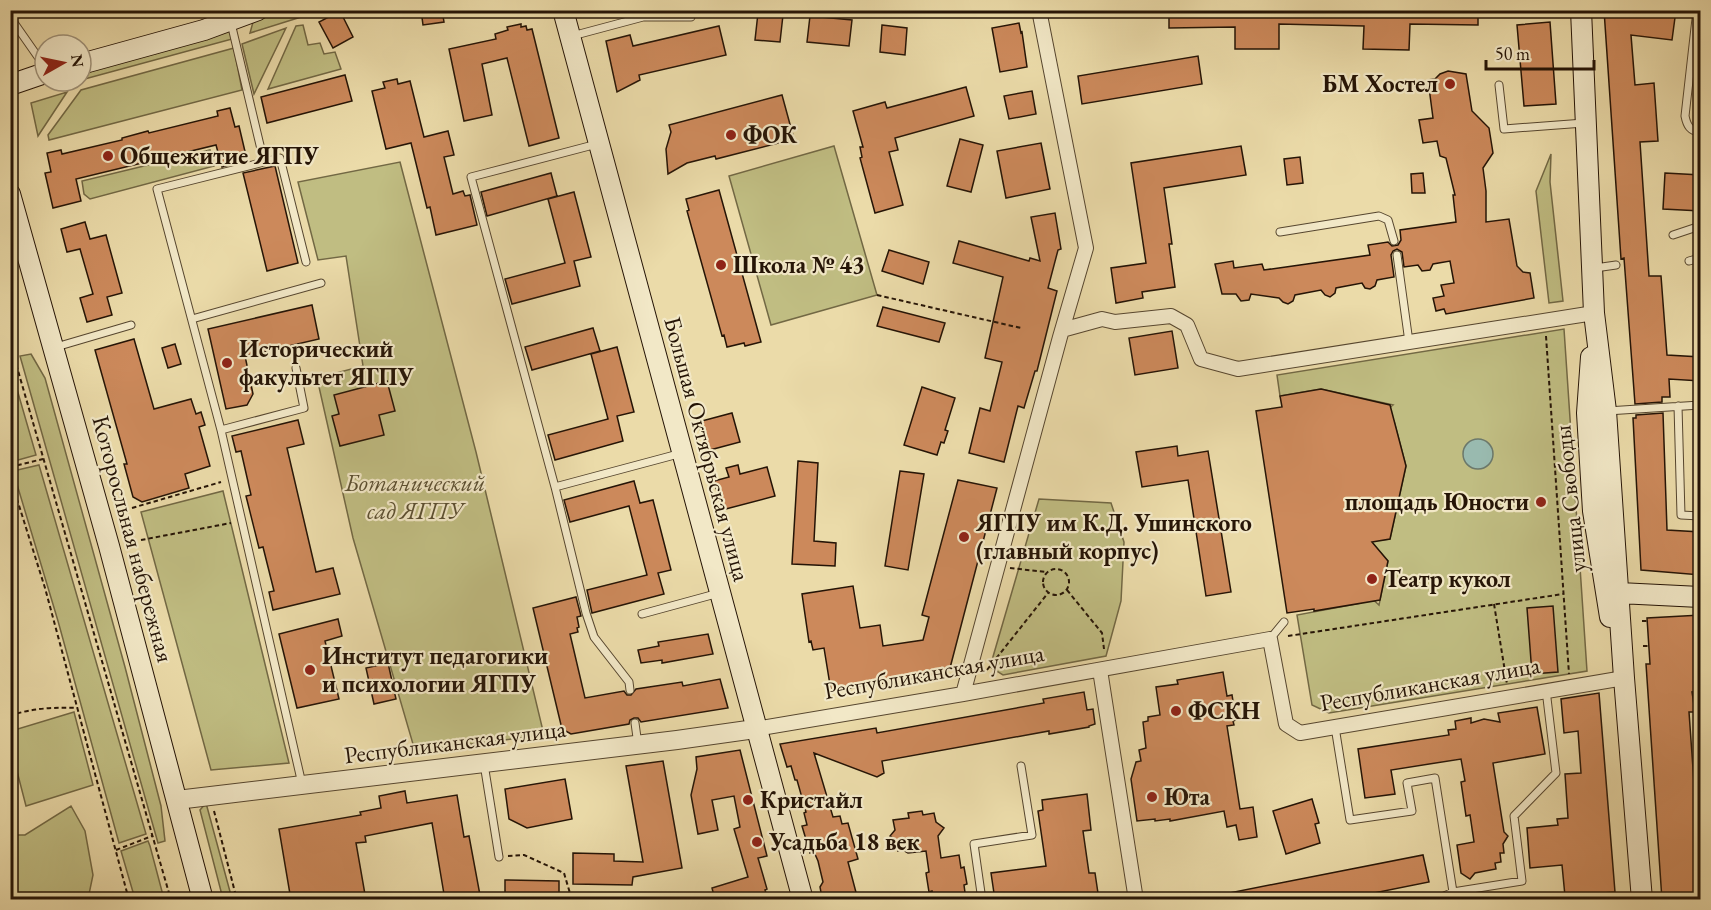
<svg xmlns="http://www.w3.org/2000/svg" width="1711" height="910" viewBox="0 0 1711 910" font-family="'EB Garamond',serif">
	<rect width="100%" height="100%" fill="#ebdba9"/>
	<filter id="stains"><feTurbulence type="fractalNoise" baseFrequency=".00333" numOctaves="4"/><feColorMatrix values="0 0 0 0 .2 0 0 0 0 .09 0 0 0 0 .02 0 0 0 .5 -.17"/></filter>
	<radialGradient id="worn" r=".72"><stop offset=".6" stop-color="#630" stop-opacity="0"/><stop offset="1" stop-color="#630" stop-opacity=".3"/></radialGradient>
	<!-- green -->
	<path fill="#c0bd82" stroke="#726844" stroke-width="1.5" d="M276 11H309L301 17 250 33 253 22Z
		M303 25 308 45 320 43 324 54 335 52 341 69 268 89 296 26Z
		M286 28 254 94 242 44Z
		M229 30 232 39 81 80V71Z
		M234 48 242 90 49 140 48 135 81 90Z
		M67 92 38 136 31 103Z
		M834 146 877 295 771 325 729 176Z
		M210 150 214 166 90 199 84 194 82 181Z
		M1551 154 1550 182 1563 301 1549 303 1536 191Z
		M400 162 476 452 544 735 415 751 353 538 317 378 363 366 346 256 318 260 298 182Z
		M1564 329 1587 671 1329 713 1312 705 1297 615 1361 603 1366 593 1379 605 1388 561 1370 541 1390 539 1406 466 1394 421 1377 418 1393 405 1321 389 1280 396 1277 375Z
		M31 354 45 378 125 667 161 806 165 841 158 843 20 356Z
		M10 365 36 455 11 462H10Z
		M39 465 146 834 119 843 58 621 13 471Z
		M223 491 289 763 211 770 141 512Z
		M1039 499 1111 503 1124 542 1121 601 1106 656 1003 675 990 667Z
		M74 712 93 785 26 806 11 748V731Z
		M206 803 232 899H223L200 810Z
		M71 806 85 831 93 875 89 894 94 899H11V835H25Z
		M148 841 150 846 164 899H135L121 851Z"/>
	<!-- water -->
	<path fill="#99baaf" stroke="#6b786b" stroke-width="1.5" d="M1463 454a15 15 0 1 1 30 0a15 15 0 1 1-30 0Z"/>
	<!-- building -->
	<path fill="#cc895b" stroke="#251406" stroke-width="1.5" d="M421 10H442L444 22 423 25Z
		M1169 10H1478V25L1410 24 1409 50 1363 49 1364 26 1279 24V49H1235V27L1169 28Z
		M1604 10H1676L1672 40 1631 35 1635 85 1654 83 1658 141 1640 142 1649 276H1661L1667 355 1701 357V381L1669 379 1670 397H1662V402L1635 404 1624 258 1621 259Z
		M340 11 353 37 333 48 319 22Z
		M758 13 783 15 780 42 755 40Z
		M810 16 852 20 849 46 807 42Z
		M1550 22 1556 104 1524 106 1517 25Z
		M1019 23 1021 33 1022 32 1027 67 1000 72 992 28Z
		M521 24V27L526 26 527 30 532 29 559 138 529 146 507 58 482 64 492 115 464 121 449 49 496 39 495 34 508 30 507 27Z
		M882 25 907 28 905 55 880 52Z
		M719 26 726 55 639 75 640 80 617 92 606 41 630 35 633 46Z
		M1198 56 1202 84 1082 104 1078 76Z
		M1448 71 1466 74 1472 111 1489 128 1493 153 1483 168 1486 191V222L1509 219 1517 266 1523 272 1530 273 1534 298 1446 314 1444 309 1436 311 1433 298 1444 296 1441 285 1454 283 1450 261 1433 264 1430 270 1422 271 1418 265 1404 267 1402 252 1397 249 1393 251 1391 255 1394 277 1377 280 1375 286 1370 289 1365 288 1362 283 1336 288 1335 293 1330 297 1325 295 1321 290 1295 295 1293 301 1288 304 1283 302 1279 298 1251 294 1249 300 1241 301 1236 294H1222L1215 264 1233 261 1234 268 1262 264 1264 270 1370 255 1368 245 1388 242 1392 246 1398 245 1401 240 1400 230 1456 222 1453 195H1455L1446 158 1440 156 1437 141 1423 143 1419 120 1433 118 1428 80 1435 79 1440 74Z
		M345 75 352 101 267 123 261 97Z
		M397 79 398 84 410 81 424 137 448 131 454 155 444 157 453 194 463 191 465 196 470 195 477 225 436 235 430 207 427 208 411 143 386 149 372 91 385 88 383 82Z
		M966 87 974 116 895 138 898 150 889 152 903 205 875 213 860 158 862 157 860 147H863L853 111 885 102 887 108Z
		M1032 91 1036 114 1009 119 1004 96Z
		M782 95 794 139 716 159 715 156 687 163 668 174 666 149 671 132 669 125Z
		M230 108 235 127 239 126 247 160 222 167 216 145 76 179 81 201 53 208 45 173 51 172 47 153 61 150 62 154 122 140V138L148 131 149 133 218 116 217 111Z
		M960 139 983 145 971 192 947 186Z
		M1041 143 1050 189 1006 198 997 151Z
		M1241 146 1246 175 1164 188 1172 244H1169L1175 287 1142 292 1143 298 1116 303 1111 268 1146 263 1131 163Z
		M1300 157 1303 183 1287 185 1284 159Z
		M275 166 298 263 267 271 243 173Z
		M551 173 557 196 487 216 481 192Z
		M1423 173 1425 193H1412L1411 174Z
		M1665 173 1701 175V211L1663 209Z
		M719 190 761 342 745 346 744 343 727 347 724 335 722 336 687 211 689 210 686 199Z
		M574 192 591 257 574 261 580 286 512 304 505 279 565 263 548 199Z
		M1055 213 1061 249 1058 250 1048 288 1057 291 1037 371H1035L1024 408 1018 406 1004 462 969 453 980 408 990 411 1002 362 985 358 1003 277 953 263 959 241 1029 261 1030 258 1040 261 1031 217Z
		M85 222 90 239 106 235 122 293 107 297 112 315 87 322 80 298 93 294 80 249 67 252 61 229Z
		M889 250 929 262 923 284 882 271Z
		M312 305 319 339 245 356 253 394 247 405 226 409 208 329Z
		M883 307 945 323 939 342 877 326Z
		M593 328 600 351 532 370 525 347Z
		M1172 331 1178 368 1135 375 1129 338Z
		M134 339 154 409 191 399 196 414 201 412 205 425 199 427 210 466 185 474 189 488 142 502 133 497 124 464H127L95 350Z
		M175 344 181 364 168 368 162 348Z
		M617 347 634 412 617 416 623 441 555 460 548 435 608 419 591 354Z
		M387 381 395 411 379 415 384 435 340 446 332 416 339 414 334 395Z
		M922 387 955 398 945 430 948 431 944 443 941 442 937 455 904 445Z
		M1321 389 1390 405 1406 466 1390 539 1372 542 1388 561 1380 600 1314 611V609L1287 613 1256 411 1282 407 1280 396Z
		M732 413 740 442 706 451 698 422Z
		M1663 413 1667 530 1701 532V575L1641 570 1633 418H1636V415Z
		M298 420 304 444 287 448 316 572 333 568 340 594 273 610 269 592 274 591 263 547 259 548 246 496 251 495 241 451 236 452 232 436Z
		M1177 446 1178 456 1208 451 1231 592 1206 596 1188 480 1142 487 1136 452Z
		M798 461 818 463 814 541 836 543 835 566 792 564Z
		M738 465 740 474 767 467 775 496 722 510 714 481 729 477 726 468Z
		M900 471 924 474 908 570 885 566Z
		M958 480 997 488 950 668 945 673 938 675 831 691 824 648 813 650 811 641 809 642 802 594 853 586 860 628 880 625 883 646 923 640 929 617 922 615Z
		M634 481 640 503 653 500 671 570 658 573 664 594 592 613 587 590 647 575 629 506 570 522 564 500Z
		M576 597 581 616 577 617 579 627 577 628 578 632 570 634 585 698 624 691 627 695H631L636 689 682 682 683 686 720 679 728 708 641 722 638 718H634L630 720 629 724 571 734 562 729 533 608Z
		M1553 606 1558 672 1532 674 1527 608Z
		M1701 615V691L1692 692 1695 712H1689L1695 797 1698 830 1701 829V888H1694L1695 900H1662L1646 664H1650L1647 618Z
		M338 619 342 636 325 641 339 699 297 708 279 634Z
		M708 634 713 654 662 663V660L641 663 638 650 659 646 658 642Z
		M388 663 396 699 374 704 366 668Z
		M1223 672 1227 696 1232 695 1236 720 1233 721 1234 725 1227 726 1240 809 1253 807 1257 837 1239 840 1236 825 1227 827 1224 811 1170 821V819L1155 821V819L1137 821 1131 779 1136 762 1141 761 1139 750 1146 748 1143 722 1148 721V717L1160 715 1156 687 1178 684 1177 680Z
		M1084 692 1087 710 1093 709 1095 724 1089 726V727L1049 734V731L882 761 884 773 877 777 814 753 833 817 840 816 842 824 848 823 858 859 848 862 858 900H825L822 898 820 887 823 882 818 861 814 852 810 853 802 826 807 825 804 813 806 812 797 780H795L791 766 787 767 780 744 876 728 877 733 1044 703 1043 699Z
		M1599 693 1615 892 1565 896 1562 865 1530 868 1527 828 1558 825 1557 819 1568 818 1565 774 1581 773 1578 731 1564 733 1561 699Z
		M1537 707 1545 754 1493 763 1504 832 1508 836 1503 844 1504 853H1500L1501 862 1495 863 1496 869 1475 873 1470 879 1461 873 1457 845 1474 842 1470 815 1466 816 1461 782 1465 781 1461 759 1391 770 1395 794 1365 798 1358 749 1449 735 1448 730 1456 729 1455 721 1471 718V723L1484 719 1500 722 1498 713Z
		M740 750 767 856 758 858 767 889 765 890 768 900H715L712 888 748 877 734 829 740 827 734 796 712 800 718 830 698 834 691 795 697 769 696 757Z
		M663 761 682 868 633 877 632 885 573 884V853L614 854V861L643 862 626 766Z
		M565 779 572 819 527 828 509 819 505 789Z
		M405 791 407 803 457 795 464 837 469 836 480 895 445 900 432 823 365 836 366 842 356 843 366 900H291L279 829 361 815 360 812 381 808 379 796Z
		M1087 794 1091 830 1083 831 1089 873H1095L1099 900H995L991 873 1046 866 1038 811 1043 810 1042 800Z
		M1312 799 1319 823 1315 824 1320 843 1286 854 1273 811Z
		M922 811 923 815 934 813 936 822 944 828 938 836 941 858 959 855 961 868 964 867 967 884 964 885 966 900H934L932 891 929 892 926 873 929 872 926 851 908 853 903 850 898 851 897 841 890 836 895 830 893 820 909 818 908 813Z
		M1423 855 1429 882 1339 900H1225L1224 894Z
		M505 880 559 881V900H505Z"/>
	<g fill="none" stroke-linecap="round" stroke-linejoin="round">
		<!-- service casing -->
		<g stroke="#56462f" stroke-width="9">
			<path id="service" d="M1697 10 1685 116C1687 126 1690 131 1700 132
				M10 17 45 67
				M231 23 264 162 157 189 221 430 302 784
				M572 36 643 17H691
				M1499 85 1504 129 1584 123
				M597 144 471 177 555 487 682 453
				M264 162 280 158 306 262
				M1280 232 1379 216 1388 220 1394 241
				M1673 235 1700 226
				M1397 255 1409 342
				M1689 261 1700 258
				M1595 268 1616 265
				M192 319 321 283
				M56 347 131 325
				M1678 406 1681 515 1700 516
				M1607 411 1700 405
				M221 430 304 408 296 368
				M555 487 586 613 594 637 629 682 630 690
				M642 614 719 593
				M1270 639 1284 622
				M635 723 638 745
				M1335 727 1350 820 1412 811 1407 783 1435 778 1453 892
				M484 764 499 857
				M982 900 974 844 1032 835 1021 766
				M1435 900 1453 892 1522 881 1514 816 1556 773 1546 690"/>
		</g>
		<!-- minor casing -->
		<g stroke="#56462f" stroke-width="16">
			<path id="minor" d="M1062 330 1102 319 1115 322 1171 316 1187 325 1201 359 1238 369 1594 313
				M1100 670 1136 900
				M963 694 1060 337 1086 248 1039 10
				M755 729 963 694 1270 639 1286 724 1300 733 1624 678"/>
		</g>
		<!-- tertiary casing -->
		<g stroke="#56462f" stroke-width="20">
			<path id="tertiary" d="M177 800 677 740 755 729"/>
		</g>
		<!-- secondary casing -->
		<g stroke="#251406" stroke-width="22">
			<path id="secondary" d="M563 10 803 900
				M1581 10 1594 313 1606 411 1624 678 1642 900
				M81 64 204 30 258 10
				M10 85 45 73
				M10 194 109 546 203 900
				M1591 357 1587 413 1593 511 1610 617
				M1619 593 1700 597"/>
		</g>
		<!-- path -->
		<path stroke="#251406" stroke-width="2" stroke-dasharray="4.5 3" stroke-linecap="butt" d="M877 295 1021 328
			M1546 336 1569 674
			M10 343 171 900
			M10 467 43 459
			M10 477 45 588 129 900
			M132 508 221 482
			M141 540 231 523
			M1010 568 1046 572
			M1043 582a13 13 0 1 1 26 0a13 13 0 1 1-26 0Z
			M1067 590 1102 633 1104 649
			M1494 604 1507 684
			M1642 621H1647
			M1288 636 1563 594
			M1643 646H1649
			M987 670 1048 593
			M10 716C30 708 57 707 78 708
			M214 811 237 900
			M116 850 152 836
			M508 856 524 855 564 873 572 900"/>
		<!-- service -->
		<use href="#service" stroke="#f2e8c7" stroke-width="7"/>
		<!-- minor -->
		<use href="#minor" stroke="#f2e8c7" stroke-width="14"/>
		<!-- tertiary -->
		<use href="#tertiary" stroke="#f2e8c7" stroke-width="18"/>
		<!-- secondary -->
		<use href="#secondary" stroke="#f2e8c7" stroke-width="20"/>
	</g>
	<!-- markers -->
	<g fill="#8f2418" stroke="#f2e8c7" stroke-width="2">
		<circle cx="1450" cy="84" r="6"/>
		<circle cx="731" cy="135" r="6"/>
		<circle cx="108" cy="156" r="6"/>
		<circle cx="721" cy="265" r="6"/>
		<circle cx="227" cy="363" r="6"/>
		<circle cx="1541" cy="502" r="6"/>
		<circle cx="964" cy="537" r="6"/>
		<circle cx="1372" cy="579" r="6"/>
		<circle cx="310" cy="670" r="6"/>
		<circle cx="1176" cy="711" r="6"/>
		<circle cx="1152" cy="797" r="6"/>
		<circle cx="748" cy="800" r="6"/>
		<circle cx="757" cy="842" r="6"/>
	</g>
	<g text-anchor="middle" stroke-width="4.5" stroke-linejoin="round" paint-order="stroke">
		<!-- poi labels -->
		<g font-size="24" font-weight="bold" fill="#251406" stroke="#f2e8c7" text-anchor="start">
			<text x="1438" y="92" text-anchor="end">БМ Хостел</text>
			<text x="743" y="143">ФОК</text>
			<text x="120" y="164">Общежитие ЯГПУ</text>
			<text x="733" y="273">Школа № 43</text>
			<text x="239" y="357">Исторический<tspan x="239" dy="28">факультет ЯГПУ</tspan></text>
			<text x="1529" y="510" text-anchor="end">площадь Юности</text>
			<text x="976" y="531">ЯГПУ им К.Д. Ушинского<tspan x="976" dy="28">(главный корпус)</tspan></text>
			<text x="1384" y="587">Театр кукол</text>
			<text x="322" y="664">Институт педагогики<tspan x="322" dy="28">и психологии ЯГПУ</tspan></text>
			<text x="1188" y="719">ФСКН</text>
			<text x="1164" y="805">Юта</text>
			<text x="760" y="808">Кристайл</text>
			<text x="769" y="850">Усадьба 18 век</text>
		</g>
		<!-- street labels -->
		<g font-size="24" fill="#251406" stroke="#f2e8c7">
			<text transform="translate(707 449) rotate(75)" y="8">Большая Октябрьская улица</text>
			<text transform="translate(1570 499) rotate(-96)" y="8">улица Свободы</text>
			<text transform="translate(133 539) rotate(75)" y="8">Которосльная набережная</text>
			<text transform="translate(934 672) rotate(-10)" y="8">Республиканская улица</text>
			<text transform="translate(1430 684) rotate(-10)" y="8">Республиканская улица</text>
			<text transform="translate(455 742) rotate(-7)" y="8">Республиканская улица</text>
		</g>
		<!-- park labels -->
		<g font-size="24" font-style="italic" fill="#5b4f31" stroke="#f2e8c7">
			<text x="415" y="491">Ботанический<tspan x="415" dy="28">сад ЯГПУ</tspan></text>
		</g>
	</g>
	<!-- margin -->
	<rect width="1711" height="910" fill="none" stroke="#ebdba9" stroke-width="36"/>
	<rect x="12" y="12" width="1687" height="886" fill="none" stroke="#251406" stroke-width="3"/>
	<rect x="18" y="18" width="1675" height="874" fill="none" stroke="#251406" stroke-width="1.5"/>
	<!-- north arrow -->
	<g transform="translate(63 63) rotate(81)"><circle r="28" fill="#f2e8c7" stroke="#a0937a" stroke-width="1.5"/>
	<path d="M0-4.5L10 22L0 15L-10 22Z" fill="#8f2418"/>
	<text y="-9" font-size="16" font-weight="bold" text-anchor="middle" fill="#251406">N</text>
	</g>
	<!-- scale -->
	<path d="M1486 60v9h108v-9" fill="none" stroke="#251406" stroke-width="3"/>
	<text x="1495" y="60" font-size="18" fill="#251406" stroke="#f2e8c7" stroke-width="4.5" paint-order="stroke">50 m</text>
	<rect width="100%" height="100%" filter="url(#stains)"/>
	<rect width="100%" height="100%" fill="url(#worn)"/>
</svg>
